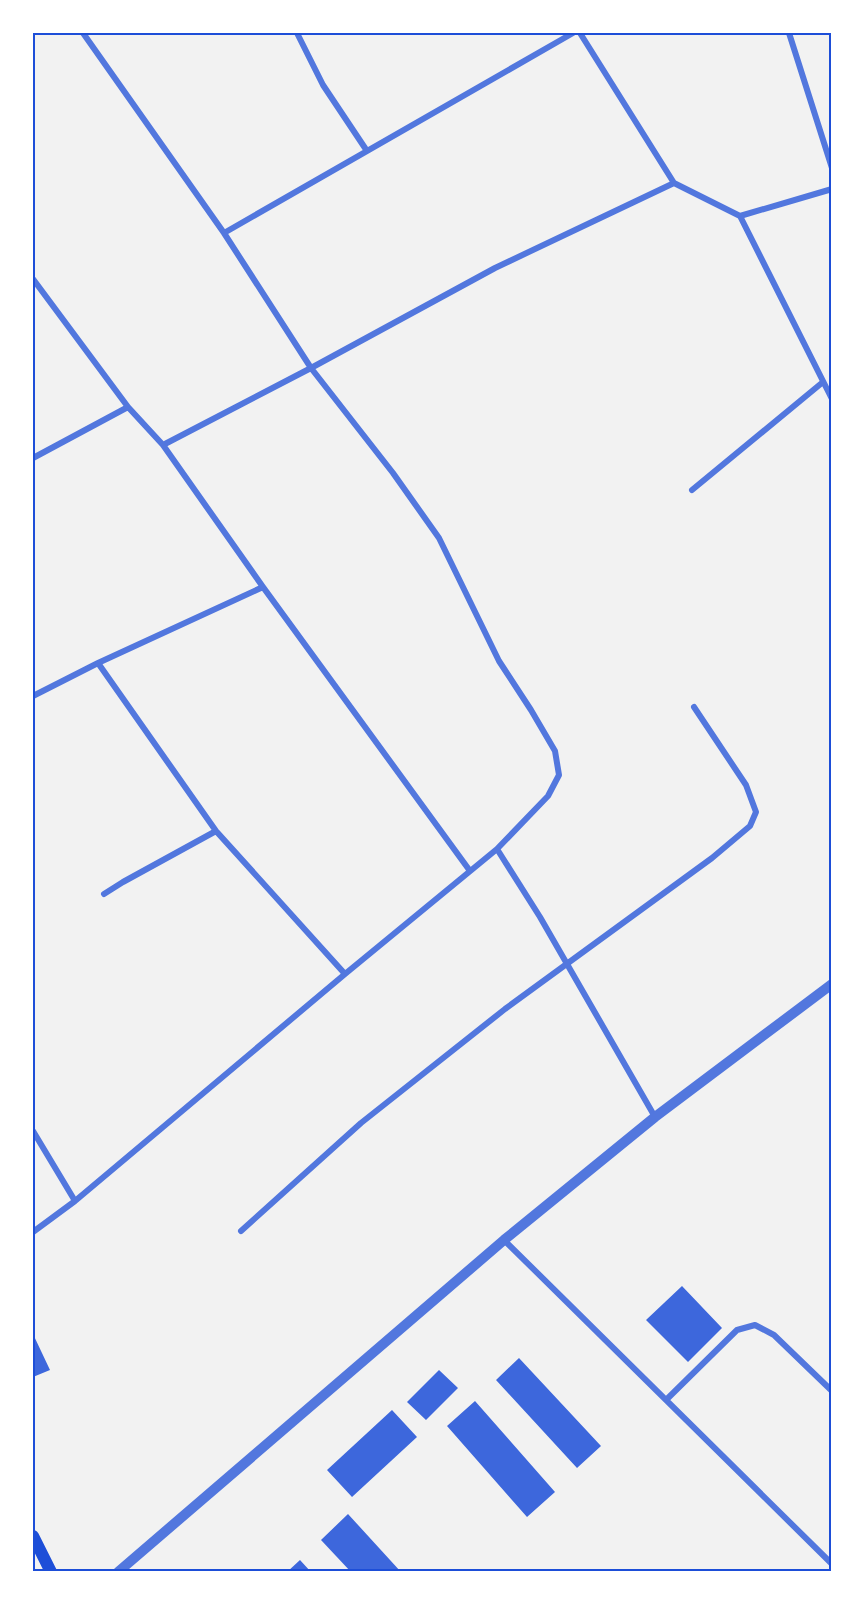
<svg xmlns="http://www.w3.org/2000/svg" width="865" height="1605" viewBox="0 0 865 1605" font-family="'IBM Plex Serif',serif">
	<rect width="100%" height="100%" fill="#f2f2f2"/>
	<!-- building -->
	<path fill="#3d67dc" d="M682 1286 722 1328 688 1362 646 1320Z
		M33 1334 50 1370 33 1377Z
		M519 1358 601 1446 577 1468 496 1380Z
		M439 1370 458 1388 426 1420 407 1402Z
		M475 1401 555 1492 527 1517 447 1426Z
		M392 1410 417 1437 352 1497 327 1470Z
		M348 1514 401 1572H351L321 1540Z
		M300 1560 311 1572H287Z"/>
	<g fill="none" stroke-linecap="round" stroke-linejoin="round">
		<!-- minor -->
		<path stroke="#5277de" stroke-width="6" d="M297 33 323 85 367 151
			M580 33 674 183
			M789 33 832 168
			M740 216 832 399
			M224 233 573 33
			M33 279 128 407 163 445 263 587 470 871
			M163 445 311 368 495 268 674 183 740 216 832 189
			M33 458 128 407
			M692 490 823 382
			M98 663 216 831 345 974
			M33 696 98 663 263 587
			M497 849 540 917 655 1117
			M104 894 123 882 216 831
			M33 1131 75 1201
			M241 1231 361 1123 505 1009 712 858 750 826 756 812 746 785 694 707
			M33 1232 75 1201 345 974 497 849 548 796 559 775 555 751 531 710 499 661 439 538 393 473 311 368 224 233 83 33
			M504 1240 832 1564
			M666 1400 737 1330 755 1325 774 1335 832 1391"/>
		<!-- tertiary -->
		<path stroke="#5277de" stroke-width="10" d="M118 1572 504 1240 655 1117 832 984"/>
		<!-- secondary -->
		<path stroke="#1d4ed8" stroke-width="12" d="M33 1536 51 1572"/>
	</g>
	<!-- border -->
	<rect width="865" height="1605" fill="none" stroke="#ffffff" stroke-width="69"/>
	<rect x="34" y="34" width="796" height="1536" fill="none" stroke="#1d4ed8" stroke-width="2"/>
</svg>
